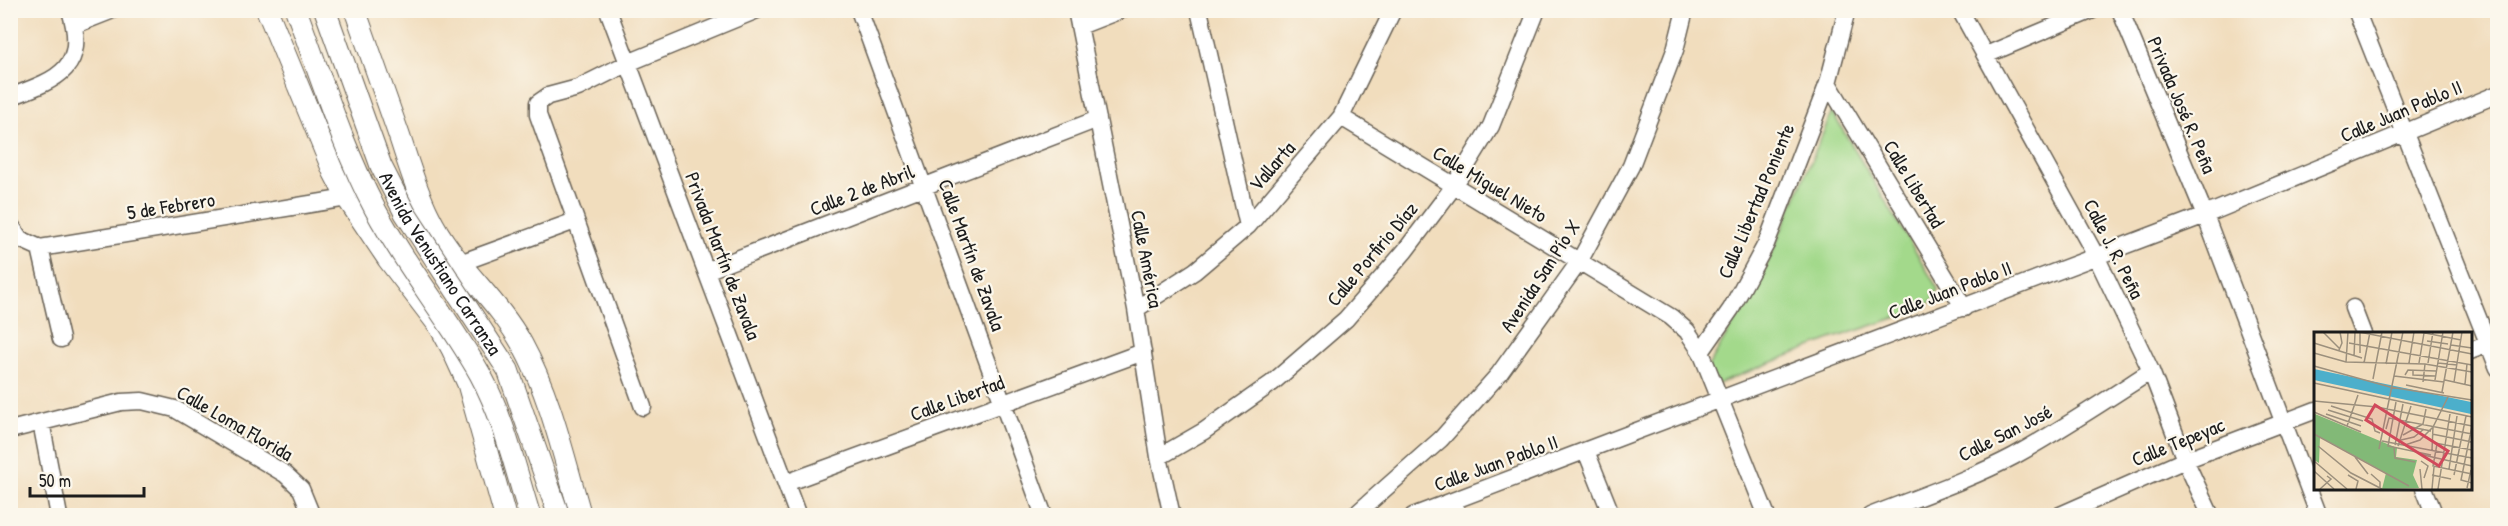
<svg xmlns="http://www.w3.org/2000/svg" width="2508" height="526" viewBox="0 0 2508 526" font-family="'Patrick Hand',sans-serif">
	<rect width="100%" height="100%" fill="#fbf7ec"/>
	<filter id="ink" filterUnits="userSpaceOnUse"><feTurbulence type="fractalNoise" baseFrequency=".0167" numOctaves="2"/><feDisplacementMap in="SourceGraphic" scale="12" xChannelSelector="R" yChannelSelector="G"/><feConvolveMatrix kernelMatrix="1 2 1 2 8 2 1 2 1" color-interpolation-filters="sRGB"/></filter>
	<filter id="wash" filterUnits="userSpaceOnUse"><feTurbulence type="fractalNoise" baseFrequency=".008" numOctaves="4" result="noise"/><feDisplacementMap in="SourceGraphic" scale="24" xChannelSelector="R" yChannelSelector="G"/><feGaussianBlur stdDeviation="1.35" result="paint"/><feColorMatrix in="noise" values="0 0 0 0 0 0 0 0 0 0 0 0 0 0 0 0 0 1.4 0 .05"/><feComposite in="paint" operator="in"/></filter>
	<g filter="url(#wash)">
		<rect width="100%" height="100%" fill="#f1ddbd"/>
		<!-- green -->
		<path fill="#a3d98b" stroke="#607a54" stroke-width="1.5" d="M1832 112 1938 289 1933 300 1922 309 1828 340 1718 384 1707 368 1762 276Z"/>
	</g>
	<g filter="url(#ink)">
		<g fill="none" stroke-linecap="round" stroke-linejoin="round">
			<!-- minor casing -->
			<g stroke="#676054" stroke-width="19">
				<path id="minor" d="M608 10 798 516
					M859 10 1044 516
					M1076 10 1136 309 1159 457 1172 516
					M1199 10 1248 226
					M1960 10 2096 256 2151 371 2185 460 2211 516
					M2120 10 2205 215 2319 516
					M2356 10 2498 368
					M75 25 113 10
					M1080 26 1121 10
					M1986 55 2093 10
					M1828 83 1964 308
					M10 97C58 79 88 69 70 10
					M1341 117 1671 317 1687 331 1701 352 1767 516
					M10 224 20 239 40 248 347 198
					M40 248 61 339
					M460 263 575 221
					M706 271 1098 119
					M2353 308 2363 334
					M1136 309 1195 271 1248 226 1341 117 1393 10
					M2470 351 2497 341
					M1701 352 1731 309 1766 244 1828 83 1847 10
					M643 407 538 115V103L548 96 578 88 628 63 757 10
					M41 422 59 516
					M10 430 121 402 142 401 175 409 285 474 301 489 312 516
					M1586 451 1612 516
					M1159 457 1204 431 1272 383 1346 319 1405 251 1454 186 1491 126 1537 10
					M786 483 1143 352
					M2424 488 2435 516
					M1453 501 1459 516
					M1354 516 1441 439 1499 374 1579 262 1631 166 1675 50 1685 10
					M1413 516 2205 215 2498 94
					M1870 516C1918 497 1969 480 2014 456 2061 430 2106 400 2151 371
					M2058 516 2185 460 2316 410"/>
			</g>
			<!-- major casing -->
			<g stroke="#676054" stroke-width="23">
				<path id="major" d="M267 10 334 173 347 198 388 259 440 327 452 349 468 384 505 516
					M355 10C370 52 384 93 399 135 408 162 416 190 429 216 452 264 496 297 522 344 551 397 564 458 581 516"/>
			</g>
			<!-- minor -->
			<use href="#minor" stroke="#fff" stroke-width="16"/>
			<!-- major -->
			<use href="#major" stroke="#fff" stroke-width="21"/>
			<!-- major-bridge casing -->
			<g stroke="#676054" stroke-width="23" stroke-linecap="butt">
				<g id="major-bridge">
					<path d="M296 10C321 77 342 146 375 209 406 267 448 317 480 374 504 418 515 468 530 516"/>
					<path id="s1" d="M325 10 381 166 405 213 508 370 559 516"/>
				</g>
			</g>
			<!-- major-bridge -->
			<use href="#major-bridge" stroke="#fff" stroke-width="21"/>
		</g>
	</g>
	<g text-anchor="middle" stroke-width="4.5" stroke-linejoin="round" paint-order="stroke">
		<!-- street labels -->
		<g font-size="20" fill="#1c1c1c" stroke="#fbf7ec">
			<text transform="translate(2182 105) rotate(67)" y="7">Privada José R. Peña</text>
			<text transform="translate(2401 111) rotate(-23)" y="7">Calle Juan Pablo II</text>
			<text transform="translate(1272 166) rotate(-49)" y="7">Vallarta</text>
			<text transform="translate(1490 184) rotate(31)" y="7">Calle Miguel Nieto</text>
			<text transform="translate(1914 184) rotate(59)" y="7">Calle Libertad</text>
			<text transform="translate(862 190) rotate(-21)" y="7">Calle 2 de Abril</text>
			<text transform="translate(1756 201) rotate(-67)" y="7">Calle Libertad Poniente</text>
			<text transform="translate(171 206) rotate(-9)" y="7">5 de Febrero</text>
			<text transform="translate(2114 249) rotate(63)" y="7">Calle J. R. Peña</text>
			<text transform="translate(1372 254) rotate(-50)" y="7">Calle Porfirio Díaz</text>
			<text transform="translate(972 255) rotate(70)" y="7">Calle Martín de Zavala</text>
			<text transform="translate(723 256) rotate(69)" y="7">Privada Martín de Zavala</text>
			<text transform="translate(1147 259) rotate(79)" y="7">Calle América</text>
			<text dy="7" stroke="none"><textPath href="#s1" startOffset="280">Avenida Venustiano Carranza</textPath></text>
			<text transform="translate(1540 276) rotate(-57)" y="7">Avenida San Pío X</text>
			<text transform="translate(1950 290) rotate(-21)" y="7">Calle Juan Pablo II</text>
			<text transform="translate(957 398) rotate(-20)" y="7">Calle Libertad</text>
			<text transform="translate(235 423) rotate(30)" y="7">Calle Loma Florida</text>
			<text transform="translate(2005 433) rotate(-27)" y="7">Calle San José</text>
			<text transform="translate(2178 442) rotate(-22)" y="7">Calle Tepeyac</text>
			<text transform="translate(1496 463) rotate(-20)" y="7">Calle Juan Pablo II</text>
		</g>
	</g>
	<!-- overview -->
	<g transform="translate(2314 332)">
		<rect width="158" height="158" fill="#f1ddbd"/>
		<path d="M1 82 83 116 82 125 103 128 99 143 105 156 68 157 72 141 6 105 5 131 0 128Z" fill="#82b977"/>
		<path d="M0 37 157 70V82L0 48Z" fill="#4cafcb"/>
		<path fill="none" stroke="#9c907d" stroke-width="1.5" d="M9 0 26 17M45 0 158 22M106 0 147 8M113 9 134 12M0 11 48 26M35 11 158 33M137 13 158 16M25 18 28 11 26 0M0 21 32 30 111 32 158 40M46 21V0M40 25 41 0M32 30 34 0M50 31 56 0M95 31 100 0M105 31 110 1M114 31 119 0M124 31 143 33M72 32 78 0M0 34 76 55 158 68M99 38V43L121 44M91 43 94 38 122 39M80 44 130 50M59 47 68 0M121 48 129 0M131 48 158 54M109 50 111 32M140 50 148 0M0 51 158 85M151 52 153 32M92 53 130 61M128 60 139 0M0 69 63 75 158 94M82 70 74 114 117 123M17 74 58 87 61 99 66 101M14 78 49 89M0 80 47 100M12 82 47 94M33 94 44 63M92 94 117 99M158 94 147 148 158 151M72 97 75 86 158 102M0 102 95 154M118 102 158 110M89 103 109 92 112 77M87 108 100 105 110 97M68 109 158 126M121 111 158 118M123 112 119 134 158 142M81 113 89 72M91 113 106 108 119 95 134 65M4 114 37 141 68 157M84 114 97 74M80 116 81 126 101 130M65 117 89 0M118 118 119 95M105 122 158 134M41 125 54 142M0 129 33 157M107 129 114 134 110 146M106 137 108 157M135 137 143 84M0 139 20 157M57 142 66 150V156M34 143 44 149 42 157M118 143 137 147M140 143 152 84M153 156 157 138M6 157 17 147 13 144M118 157 120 135M124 157 136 82"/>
		<path fill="#d1495b" fill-opacity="0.15" stroke="#d1495b" stroke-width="3" d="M61 73 134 119 125 134 52 88Z"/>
		<rect width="158" height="158" fill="none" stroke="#1c1c1c" stroke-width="3"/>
	</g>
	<!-- margin -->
	<rect width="2508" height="526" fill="none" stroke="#fbf7ec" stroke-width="36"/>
	<!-- scale -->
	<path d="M30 487v9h114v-9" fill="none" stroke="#1c1c1c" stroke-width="3"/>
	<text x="39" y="487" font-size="18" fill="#1c1c1c" stroke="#fbf7ec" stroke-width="4.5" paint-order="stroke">50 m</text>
</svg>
